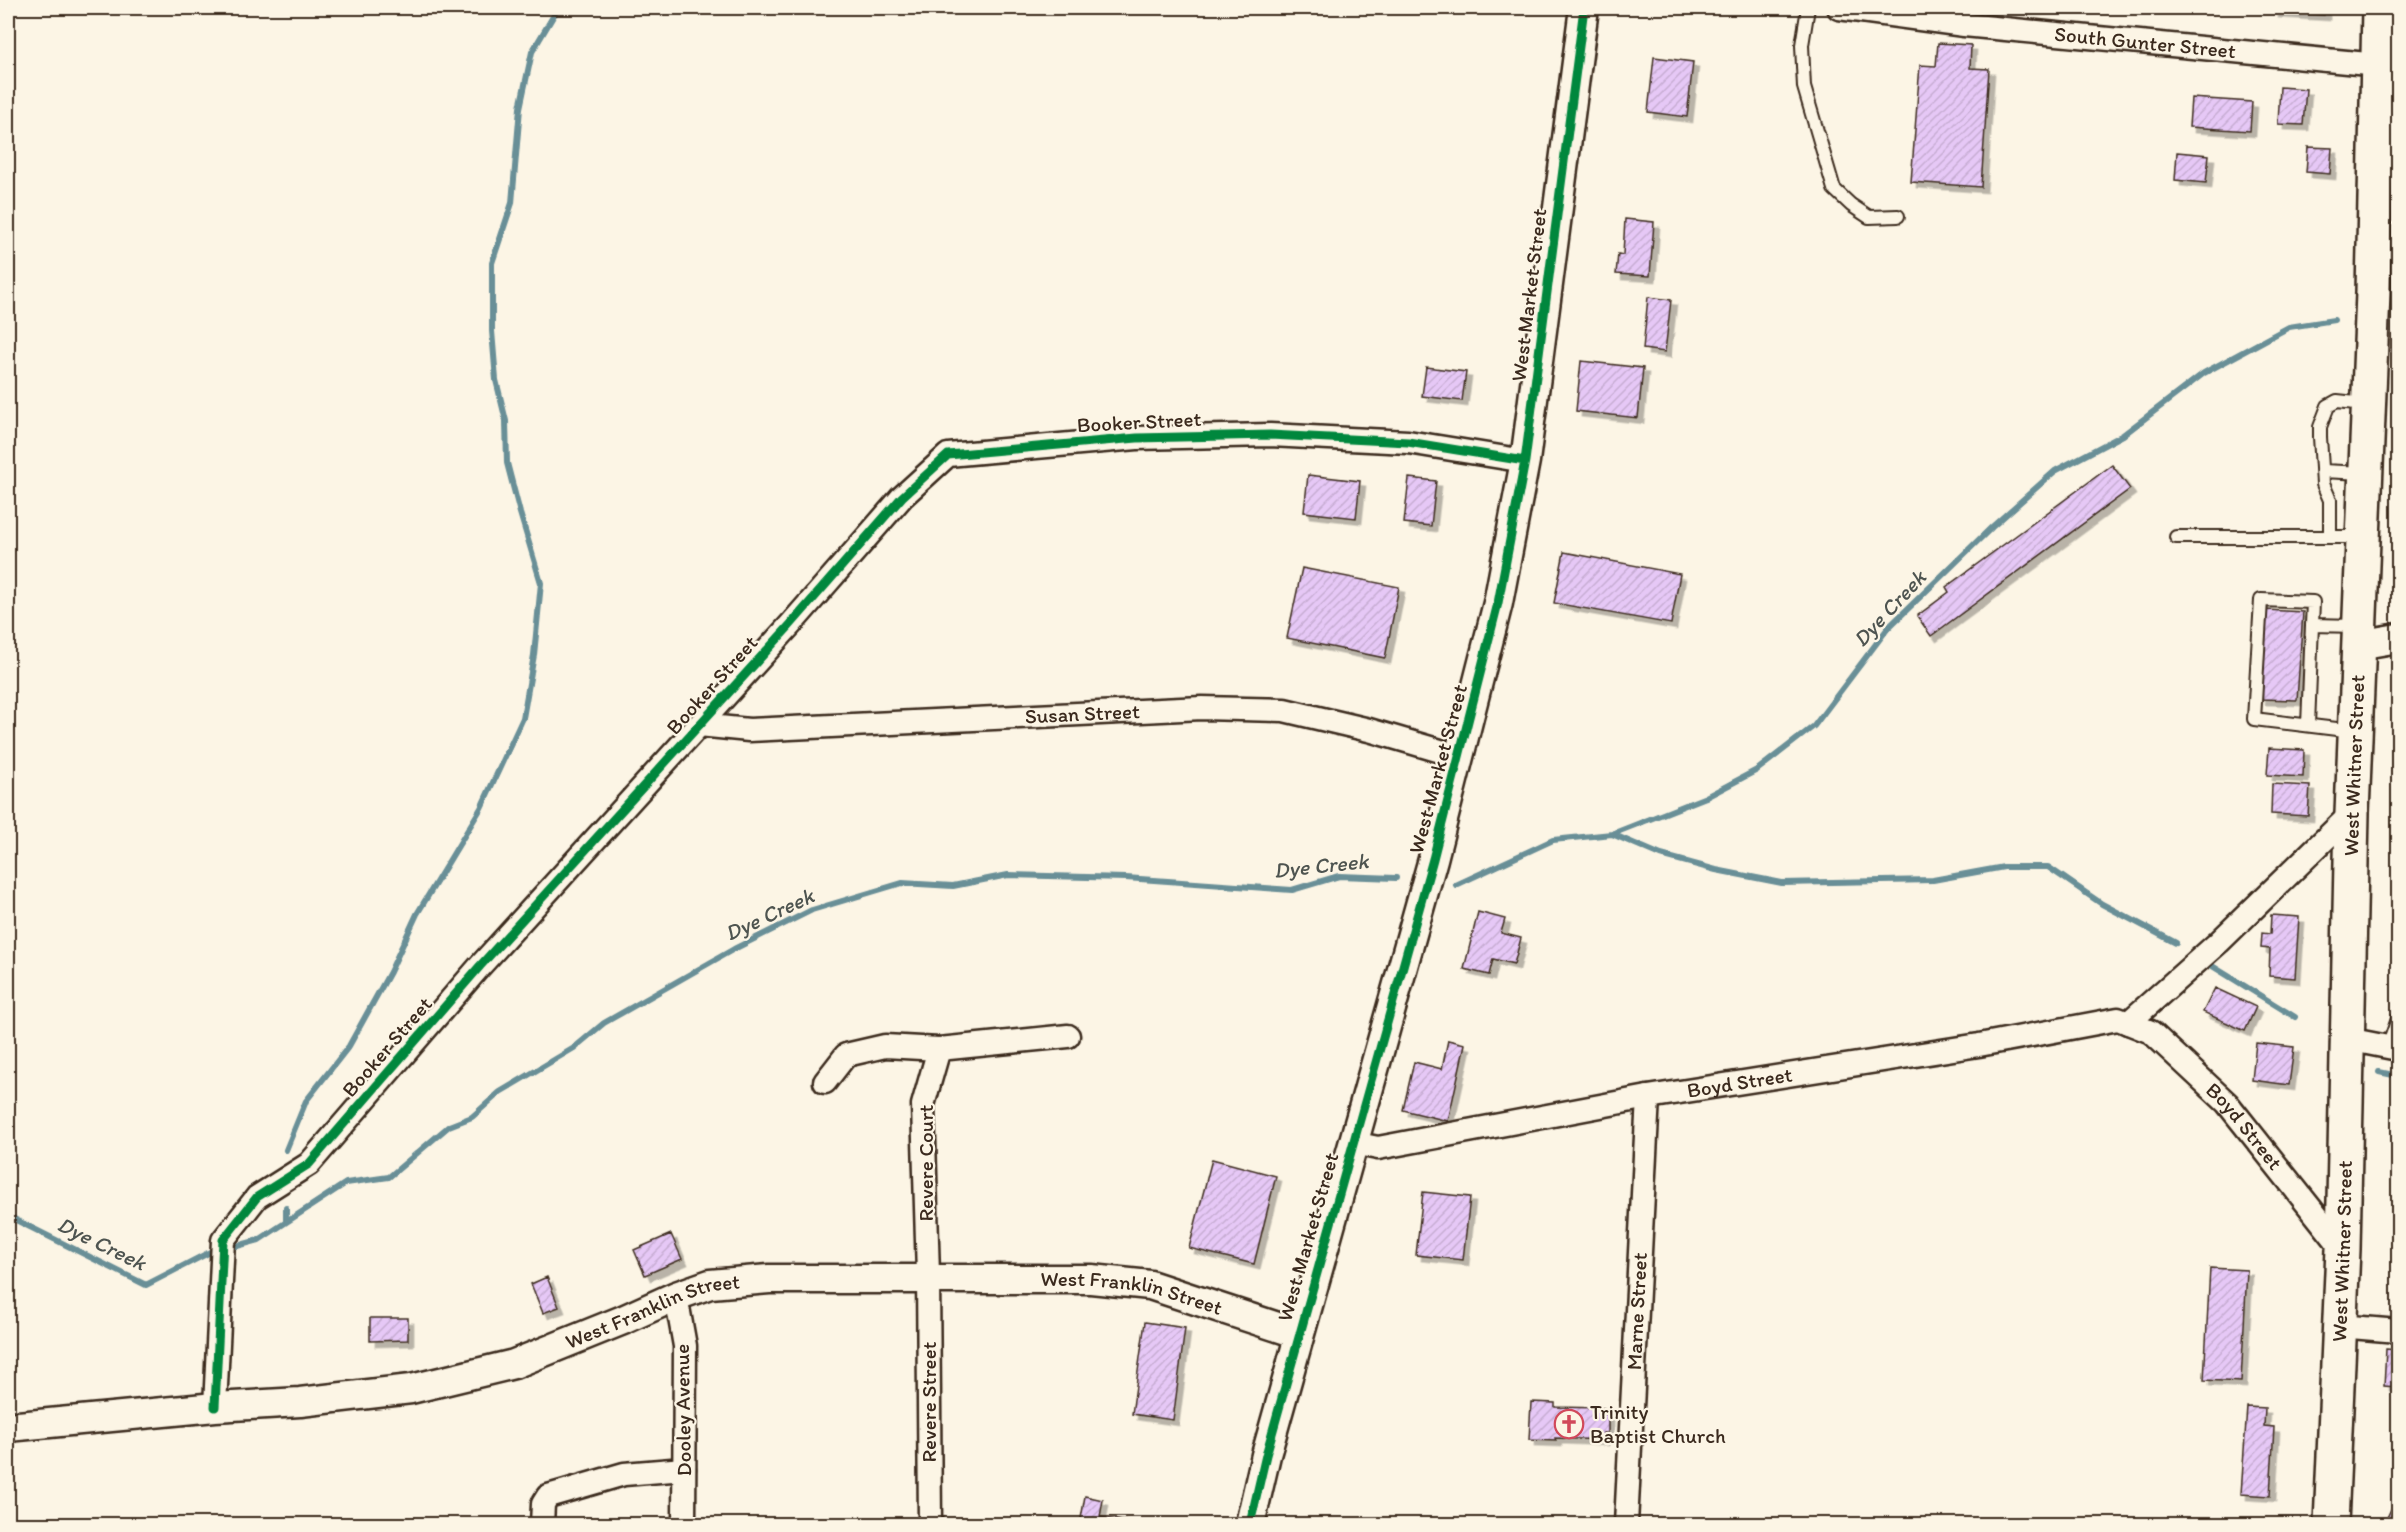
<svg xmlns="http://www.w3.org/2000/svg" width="2406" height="1532" viewBox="0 0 2406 1532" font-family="Itim,sans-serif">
	<defs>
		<pattern id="building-hatch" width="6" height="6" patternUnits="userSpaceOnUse" patternTransform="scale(1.5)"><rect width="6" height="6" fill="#e6c8f6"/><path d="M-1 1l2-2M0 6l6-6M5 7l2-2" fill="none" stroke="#c6acd2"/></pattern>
		<filter id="shadow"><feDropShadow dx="5.5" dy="5.5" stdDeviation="0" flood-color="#0004"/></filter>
	</defs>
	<rect width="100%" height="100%" fill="#fcf5e5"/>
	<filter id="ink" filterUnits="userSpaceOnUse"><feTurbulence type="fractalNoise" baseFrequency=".0167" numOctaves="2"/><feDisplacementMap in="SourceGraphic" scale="12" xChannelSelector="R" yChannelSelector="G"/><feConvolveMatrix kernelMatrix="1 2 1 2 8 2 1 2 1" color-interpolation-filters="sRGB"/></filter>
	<g filter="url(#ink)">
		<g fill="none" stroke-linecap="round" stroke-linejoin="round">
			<!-- stream -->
			<path stroke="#698f97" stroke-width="6" d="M1612 834 1661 855 1716 870 1782 883 1933 880 2004 867H2048L2102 904 2176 943
				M1456 885 1553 840 1612 834 1706 797 1757 770 1814 726 1888 628 1992 527 2055 471 2123 435 2204 373 2289 327 2334 320
				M2209 964 2295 1017
				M2379 1072 2398 1076
				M286 1150 306 1101 349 1046 390 972 417 914 481 808 523 718 534 655 541 583 520 513 507 463 506 421 496 380 492 331V263L512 203 520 108 532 52 558 8
				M8 1216 146 1285 212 1251
				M286 1222V1208
				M237 1246 259 1240 346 1183 389 1177 449 1126 472 1117 500 1092 574 1048 604 1023 734 949 812 910 902 883 953 886 1008 875 1126 878 1292 890 1339 876 1396 878"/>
		</g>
		<!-- building -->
		<path fill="url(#building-hatch)" stroke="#3b2a1e" stroke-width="1.5" filter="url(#shadow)" d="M2274 8H2324V15L2273 12Z
			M1938 43 1971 45 1970 68 1989 69 1981 187 1911 182 1920 65 1936 66Z
			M1654 57 1693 62 1687 117 1648 112Z
			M2280 87 2306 89 2303 125 2278 124Z
			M2191 98 2252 102 2250 131 2189 127Z
			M2308 147 2332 148 2330 174 2306 172Z
			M2177 152 2209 155 2206 183 2175 180Z
			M1625 219 1654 222 1650 276 1616 274 1618 254 1623 255Z
			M1648 297 1671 300 1665 352 1643 349Z
			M1581 361 1643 368 1638 418 1576 411Z
			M1426 367 1466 372 1462 401 1422 396Z
			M2112 465 2130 489 1931 636 1917 616 1949 592 1946 587Z
			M1308 475 1360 481 1356 518 1304 512Z
			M1409 478 1436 481 1431 526 1404 523Z
			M1564 552 1680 574 1671 624 1554 603Z
			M1302 568 1399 587 1385 658 1287 638Z
			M2265 610 2303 612 2297 700 2260 699Z
			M2269 748 2304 750 2303 777 2267 775Z
			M2272 784 2310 786 2308 816 2271 814Z
			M1478 912 1505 919 1501 933 1521 938 1514 964 1493 959 1489 975 1464 969Z
			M2271 915 2299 917 2295 978 2269 976 2270 949 2261 948 2262 933 2270 934Z
			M2215 988 2256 1007 2245 1031 2203 1012Z
			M1448 1040 1465 1044 1448 1121 1403 1110 1414 1062 1442 1069Z
			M2256 1043 2294 1047 2289 1085 2252 1080Z
			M1212 1159 1276 1176 1254 1264 1189 1248Z
			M1423 1192 1470 1197 1463 1260 1416 1255Z
			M671 1234 682 1259 645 1275 634 1250Z
			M2210 1268 2247 1270 2241 1382 2204 1380Z
			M547 1277 559 1307 543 1313 531 1284Z
			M370 1318H408V1340L370 1341Z
			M1145 1322 1185 1328 1173 1420 1132 1414Z
			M2386 1349 2398 1350V1410H2394L2396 1387 2384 1386Z
			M1531 1402 1555 1403V1407L1604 1408V1414H1608V1433H1603V1440L1555 1438 1556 1441 1529 1440Z
			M2247 1407 2265 1408 2264 1426 2274 1427 2270 1496 2241 1494Z
			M1085 1496 1103 1500 1100 1517 1140 1524H1080Z
			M2392 1507 2398 1510V1524H2384Z"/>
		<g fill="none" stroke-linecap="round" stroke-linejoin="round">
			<!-- service casing -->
			<g stroke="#3b2a1e" stroke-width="16">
				<path id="service" d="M1808 8 1802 45 1804 87 1834 189 1851 205 1869 217 1898 216
					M2323 471 2363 473
					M2176 537H2361
					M2330 537V500L2323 484 2320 437V427L2328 406 2337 401 2366 404
					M2308 725 2312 625
					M2353 731 2254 719 2261 600 2313 602 2312 625 2357 626
					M2388 1047 2398 1019"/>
			</g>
			<!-- minor casing -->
			<g stroke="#3b2a1e" stroke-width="27">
				<g id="minor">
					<path id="s1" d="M1839 8 1964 25 2378 65"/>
					<path id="s2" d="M699 725 749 730 1202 708 1284 710 1369 730 1461 757"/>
					<path d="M2128 1023 2219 942 2352 813"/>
					<path d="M2347 1039 2398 1049"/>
					<path d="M825 1082 846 1055 885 1046 939 1049 1068 1036"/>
					<path id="s3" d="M1353 1143 1378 1148 1648 1097 1979 1045 2118 1019 2151 1032 2227 1103 2343 1249"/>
					<path d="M676 1296 685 1346 684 1524"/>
					<path d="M2339 1326 2398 1331"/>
					<path d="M215 1407 223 1240 257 1197 309 1164 480 966 791 624 902 497 948 455 1137 438 1270 435 1408 442 1525 461"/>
					<path d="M542 1524 543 1504 548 1496 624 1474 684 1469"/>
					<path d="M930 1524 928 1275 923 1105 939 1049"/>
					<path id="s4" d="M1626 1524 1648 1097"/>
				</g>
			</g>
			<!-- tertiary casing -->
			<g stroke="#3b2a1e" stroke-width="33">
				<g id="tertiary">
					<path d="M2358 645 2398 638"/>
					<path id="s5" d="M8 1427 215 1407 300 1402 411 1389 514 1364 623 1320 676 1296 710 1284 769 1279H1091L1150 1285 1299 1334"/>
					<path d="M1250 1524 1266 1455 1433 859 1498 603 1525 461 1584 8"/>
				</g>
			</g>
			<!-- secondary casing -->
			<g stroke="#3b2a1e" stroke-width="38">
				<g id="secondary">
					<path id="s6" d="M2331 1524 2343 1249 2352 813 2373 293 2379 8"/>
				</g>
			</g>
			<!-- service -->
			<use href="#service" stroke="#fcf5e5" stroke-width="12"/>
			<!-- minor -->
			<use href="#minor" stroke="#fcf5e5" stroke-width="22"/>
			<!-- tertiary -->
			<use href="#tertiary" stroke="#fcf5e5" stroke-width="28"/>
			<!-- secondary -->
			<use href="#secondary" stroke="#fcf5e5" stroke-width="33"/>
			<!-- cycleway casing -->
			<g stroke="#fcf5e5" stroke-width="13">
				<path id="cycleway" d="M215 1407 223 1240 257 1197 309 1164 480 966 791 624 902 497 948 455 1137 438 1270 435 1408 442 1525 461
					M1250 1524 1266 1455 1433 859 1498 603 1525 461 1584 8"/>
			</g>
			<!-- cycleway -->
			<use href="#cycleway" stroke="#00873e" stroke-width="9"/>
		</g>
	</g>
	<!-- icons -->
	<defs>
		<g id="church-ring" transform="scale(1.5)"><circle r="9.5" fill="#fcf5e5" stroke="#d1495b" stroke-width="1.5"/><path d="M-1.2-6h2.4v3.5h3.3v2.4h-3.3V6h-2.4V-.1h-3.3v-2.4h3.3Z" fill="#d1495b"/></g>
	</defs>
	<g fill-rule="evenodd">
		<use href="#church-ring" x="1569" y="1424"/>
	</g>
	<g text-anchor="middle" stroke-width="4.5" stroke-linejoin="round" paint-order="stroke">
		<!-- street labels -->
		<g font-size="21" fill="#3b2a1e" stroke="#fcf5e5">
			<text dy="7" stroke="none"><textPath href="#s1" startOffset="308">South Gunter Street</textPath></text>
			<text transform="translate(1529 295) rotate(-83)" y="7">West Market Street</text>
			<text transform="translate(1139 422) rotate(-3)" y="7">Booker Street</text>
			<text transform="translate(712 685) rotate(-48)" y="7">Booker Street</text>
			<text dy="7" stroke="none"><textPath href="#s2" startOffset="384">Susan Street</textPath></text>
			<text dy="7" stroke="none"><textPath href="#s6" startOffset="759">West Whitner Street</textPath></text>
			<text transform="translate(1438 769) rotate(-75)" y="7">West Market Street</text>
			<text transform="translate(387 1047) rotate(-49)" y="7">Booker Street</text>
			<text dy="7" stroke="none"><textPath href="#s3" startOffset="393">Boyd Street</textPath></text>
			<text dy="7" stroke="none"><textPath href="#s3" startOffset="945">Boyd Street</textPath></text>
			<text transform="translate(926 1163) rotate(-90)" y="7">Revere Court</text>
			<text transform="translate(1308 1237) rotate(-74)" y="7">West Market Street</text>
			<text dy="7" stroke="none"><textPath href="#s6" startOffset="273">West Whitner Street</textPath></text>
			<text dy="7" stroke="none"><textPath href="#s5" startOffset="1146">West Franklin Street</textPath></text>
			<text dy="7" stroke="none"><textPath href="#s4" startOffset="213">Marne Street</textPath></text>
			<text dy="7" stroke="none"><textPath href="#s5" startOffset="660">West Franklin Street</textPath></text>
			<text transform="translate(929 1402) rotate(-90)" y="7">Revere Street</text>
			<text transform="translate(683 1410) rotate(-91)" y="7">Dooley Avenue</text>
		</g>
		<!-- poi labels -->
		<g font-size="21" fill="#3b2a1e" stroke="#fcf5e5" text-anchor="start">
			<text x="1590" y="1419">Trinity<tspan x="1590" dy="24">Baptist Church</tspan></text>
		</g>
		<!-- water labels -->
		<g font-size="22" font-style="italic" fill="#4e5450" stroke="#fcf5e5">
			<text transform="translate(1889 608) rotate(-47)" y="8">Dye Creek</text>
			<text transform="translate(1321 865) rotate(-6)" y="8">Dye Creek</text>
			<text transform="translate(769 914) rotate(-25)" y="8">Dye Creek</text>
			<text transform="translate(102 1243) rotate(26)" y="8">Dye Creek</text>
		</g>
	</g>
	<!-- margin -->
	<rect width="2406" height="1532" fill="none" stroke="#fcf5e5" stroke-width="30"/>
	<rect x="15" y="15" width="2376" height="1502" fill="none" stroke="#3b2a1e" stroke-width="2" filter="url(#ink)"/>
</svg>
